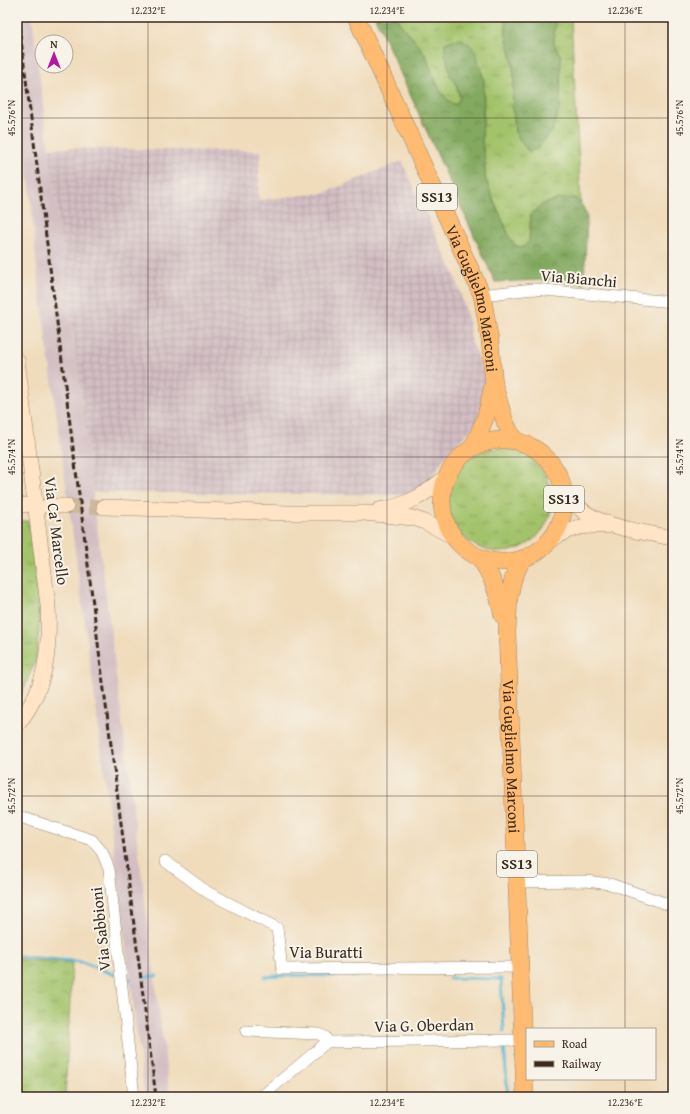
<svg xmlns="http://www.w3.org/2000/svg" width="690" height="1114" viewBox="0 0 690 1114" font-family="'Gentium Book Plus',serif">
	<defs>
		<pattern id="industrial-grid" width="8" height="8" patternUnits="userSpaceOnUse"><rect width="8" height="8" fill="#d2bec3"/><path d="M0 4h8M4 0v8" fill="none" stroke="#b5a3a7"/></pattern>
		<pattern id="grass-tufts" width="24" height="20" patternUnits="userSpaceOnUse"><rect width="24" height="20" fill="#a3c36b"/><path d="M3 7l-1-3M5 7V3M7 7l1-3M15 17l-1-3M17 17v-4M19 17l1-3" fill="none" stroke="#869f57"/></pattern>
		<pattern id="forest-crowns" width="20" height="18" patternUnits="userSpaceOnUse"><rect width="20" height="18" fill="#82a95f"/><path d="M2 6a3 3 0 1 1 6 0M12 15a3 3 0 1 1 6 0" fill="none" stroke="#6c8a4e"/></pattern>
	</defs>
	<rect width="100%" height="100%" fill="#f7f3e8"/>
	<filter id="ink" filterUnits="userSpaceOnUse"><feTurbulence type="fractalNoise" baseFrequency=".025" numOctaves="2"/><feDisplacementMap in="SourceGraphic" scale="8" xChannelSelector="R" yChannelSelector="G"/><feConvolveMatrix kernelMatrix="1 2 1 2 8 2 1 2 1" color-interpolation-filters="sRGB"/></filter>
	<filter id="wash" filterUnits="userSpaceOnUse"><feTurbulence type="fractalNoise" baseFrequency=".012" numOctaves="4" result="noise"/><feDisplacementMap in="SourceGraphic" scale="16" xChannelSelector="R" yChannelSelector="G"/><feGaussianBlur stdDeviation="0.9" result="paint"/><feColorMatrix in="noise" values="0 0 0 0 0 0 0 0 0 0 0 0 0 0 0 0 0 1.4 0 .05"/><feComposite in="paint" operator="in"/></filter>
	<g filter="url(#wash)">
		<rect width="100%" height="100%" fill="#f0dcbb"/>
		<!-- industrial -->
		<path fill="url(#industrial-grid)" d="M49 148 260 151 258 200 324 193 402 161 456 279 467 316 472 343 485 374 483 407 476 424 445 456 427 485 407 495 93 492Z"/>
		<!-- railway -->
		<path fill="#d2bec3" d="M17 17H32L170 1097H145L93 684 38 278 29 180 17 90Z"/>
		<!-- grass -->
		<path fill="url(#grass-tufts)" stroke="#6f7644" d="M396 17H505L514 75 512 109 514 116V124L515 132 524 146 546 137 552 131 561 57 554 44 555 20 563 17 571 18 581 203 575 198 543 204 531 214 529 241 524 247 516 246 511 240 491 194 485 177V160L482 143 484 98 482 73 479 65 450 75 455 82 460 99 455 105C440 97 436 82 430 68 428 64 428 60 426 56 418 41 404 32 396 17Z
			M448 500a52 52 0 1 1 104 0a52 52 0 1 1-104 0Z
			M17 521H29L40 618 36 660 17 704Z
			M17 959 72 963 65 1097H17Z"/>
		<!-- forest -->
		<path fill="url(#forest-crowns)" stroke="#5e6a3e" d="M375 17H396C404 32 418 41 426 56 428 60 428 64 430 67 436 82 440 97 455 105L460 98 455 82 450 75 445 51V43L453 40 462 39 469 44 475 50 484 80 482 143 485 160V177L491 194 511 240 516 246 524 247 529 241 531 214 543 204 558 199 575 198C582 204 585 209 587 218L584 284 539 280 495 282Z
			M505 17H605C589 20 571 15 555 20L554 44 561 57 560 107 552 131 537 149 529 152 524 146 515 132 514 116 512 109 514 75 512 58 506 35Z"/>
		<!-- water -->
		<path fill="#56b6d4" stroke="#487079" d="M17 611 22 638 17 656Z"/>
		<g fill="none" stroke-linecap="round" stroke-linejoin="round">
			<!-- stream -->
			<path stroke="#56b6d4" stroke-width="3" d="M17 956 82 962 115 975
				M146 977 156 976
				M265 977 289 975 336 976
				M352 977 359 976
				M449 978 501 979 504 1032
				M125 979H130
				M504 1046 508 1097"/>
		</g>
	</g>
	<g filter="url(#ink)">
		<g fill="none" stroke-linecap="round" stroke-linejoin="round">
			<!-- secondary-tunnel -->
			<path stroke="#ccb89c" stroke-width="15" stroke-dasharray="15 8" stroke-linecap="butt" d="M66 506 104 507"/>
			<!-- street casing -->
			<g stroke="#96836c" stroke-width="12">
				<path id="street" d="M482 295 533 289 673 302
					M17 816 92 840 102 852 109 869 134 1097
					M165 861 207 892 277 928 282 969 519 967
					M517 882 586 881 610 884 673 906
					M246 1031 319 1034 325 1037 327 1042
					M261 1097 327 1042 522 1040"/>
			</g>
			<!-- secondary casing -->
			<g stroke="#96836c" stroke-width="16">
				<path id="secondary" d="M17 360 48 605C50 650 47 688 17 725
					M563 489C582 518 604 524 636 531 648 533 661 536 673 538
					M17 505H25
					M48 506H66
					M104 507 289 513H364L413 518 425 522 452 536
					M379 510C409 505 423 496 446 477
					M549 542C567 527 584 525 607 526"/>
			</g>
			<!-- primary casing -->
			<g stroke="#96836c" stroke-width="18">
				<g id="primary">
					<path id="s1" d="M356 17 482 295 490 341 494 385 505 422 511 434 519 442"/>
					<circle cx="503" cy="501" r="61"/>
					<path d="M473 447 486 416 493 385"/>
					<path d="M479 557C492 575 498 594 503 616"/>
					<path id="s2" d="M522 559 513 579 509 598 507 632 525 1097"/>
				</g>
			</g>
			<!-- street -->
			<use href="#street" stroke="#fff" stroke-width="11"/>
			<!-- secondary -->
			<use href="#secondary" stroke="#ffe4c6" stroke-width="15"/>
			<!-- primary -->
			<use href="#primary" stroke="#febb71" stroke-width="17"/>
			<!-- rail -->
			<path stroke="#3b2a1e" stroke-width="3" stroke-dasharray="6 3" stroke-linecap="butt" d="M18 17 156 1097"/>
		</g>
	</g>
	<!-- ticks -->
	<path fill="none" stroke="#3b2a1e" stroke-width="1" stroke-opacity="0.45" d="M148 17V1097M387 17V1097M625 17V1029M17 118H673M17 457H673M17 796H673M625 1079V1097"/>
	<g text-anchor="middle" stroke-width="4" stroke-linejoin="round" paint-order="stroke">
		<!-- shield labels -->
		<g fill="#f7f3e8" stroke="#73665b" stroke-width="1">
			<rect x="417" y="184" width="40" height="26" rx="3"/>
			<rect x="544" y="486" width="40" height="26" rx="3"/>
			<rect x="497" y="851" width="40" height="26" rx="3"/>
		</g>
		<g font-size="15" font-weight="bold" fill="#3b2a1e">
			<text x="437" y="202">SS13</text>
			<text x="564" y="504">SS13</text>
			<text x="517" y="869">SS13</text>
		</g>
		<!-- street labels -->
		<g font-size="16" fill="#3b2a1e" stroke="#f7f3e8">
			<text transform="translate(579 278) rotate(5)" y="6">Via Bianchi</text>
			<text dy="6" stroke="none"><textPath href="#s1" startOffset="306">Via Guglielmo Marconi</textPath></text>
			<text transform="translate(57 531) rotate(83)" y="6">Via Ca' Marcello</text>
			<text dy="6" stroke="none"><textPath href="#s2" startOffset="200">Via Guglielmo Marconi</textPath></text>
			<text transform="translate(100 929) rotate(-96)" y="6">Via Sabbioni</text>
			<text x="326" y="958">Via Buratti</text>
			<text transform="translate(424 1025) rotate(-1)" y="6">Via G. Oberdan</text>
		</g>
	</g>
	<!-- margin -->
	<rect width="690" height="1114" fill="none" stroke="#f7f3e8" stroke-width="44"/>
	<!-- legend -->
	<rect x="526" y="1028" width="130" height="52" fill="#f7f3e8" stroke="#aca397"/>
	<rect x="534" y="1041" width="20" height="6" fill="#febb71" stroke="#aca397"/>
	<text x="562" y="1048" font-size="12" fill="#3b2a1e">Road</text>
	<rect x="534" y="1061" width="20" height="6" fill="#3b2a1e" stroke="#aca397"/>
	<text x="562" y="1068" font-size="12" fill="#3b2a1e">Railway</text>
	<!-- north arrow -->
	<g transform="translate(54 54)"><circle r="19" fill="#f7f3e8" stroke="#aca397"/>
	<path d="M0-3L7 15L0 10L-7 15Z" fill="#b5179e"/>
	<text y="-6" font-size="11" font-weight="bold" text-anchor="middle" fill="#3b2a1e">N</text>
	</g>
	<rect x="22" y="22" width="646" height="1070" fill="none" stroke="#3b2a1e" stroke-width="1.5"/>
	<g font-size="10" text-anchor="middle" fill="#3b2a1e">
		<text x="148" y="14">12.232°E</text>
		<text x="387" y="14">12.234°E</text>
		<text x="625" y="14">12.236°E</text>
		<text transform="translate(11 118) rotate(-90)" y="4">45.576°N</text>
		<text transform="translate(679 118) rotate(-90)" y="4">45.576°N</text>
		<text transform="translate(11 457) rotate(-90)" y="4">45.574°N</text>
		<text transform="translate(679 457) rotate(-90)" y="4">45.574°N</text>
		<text transform="translate(11 796) rotate(-90)" y="4">45.572°N</text>
		<text transform="translate(679 796) rotate(-90)" y="4">45.572°N</text>
		<text x="148" y="1106">12.232°E</text>
		<text x="387" y="1106">12.234°E</text>
		<text x="625" y="1106">12.236°E</text>
	</g>
</svg>
